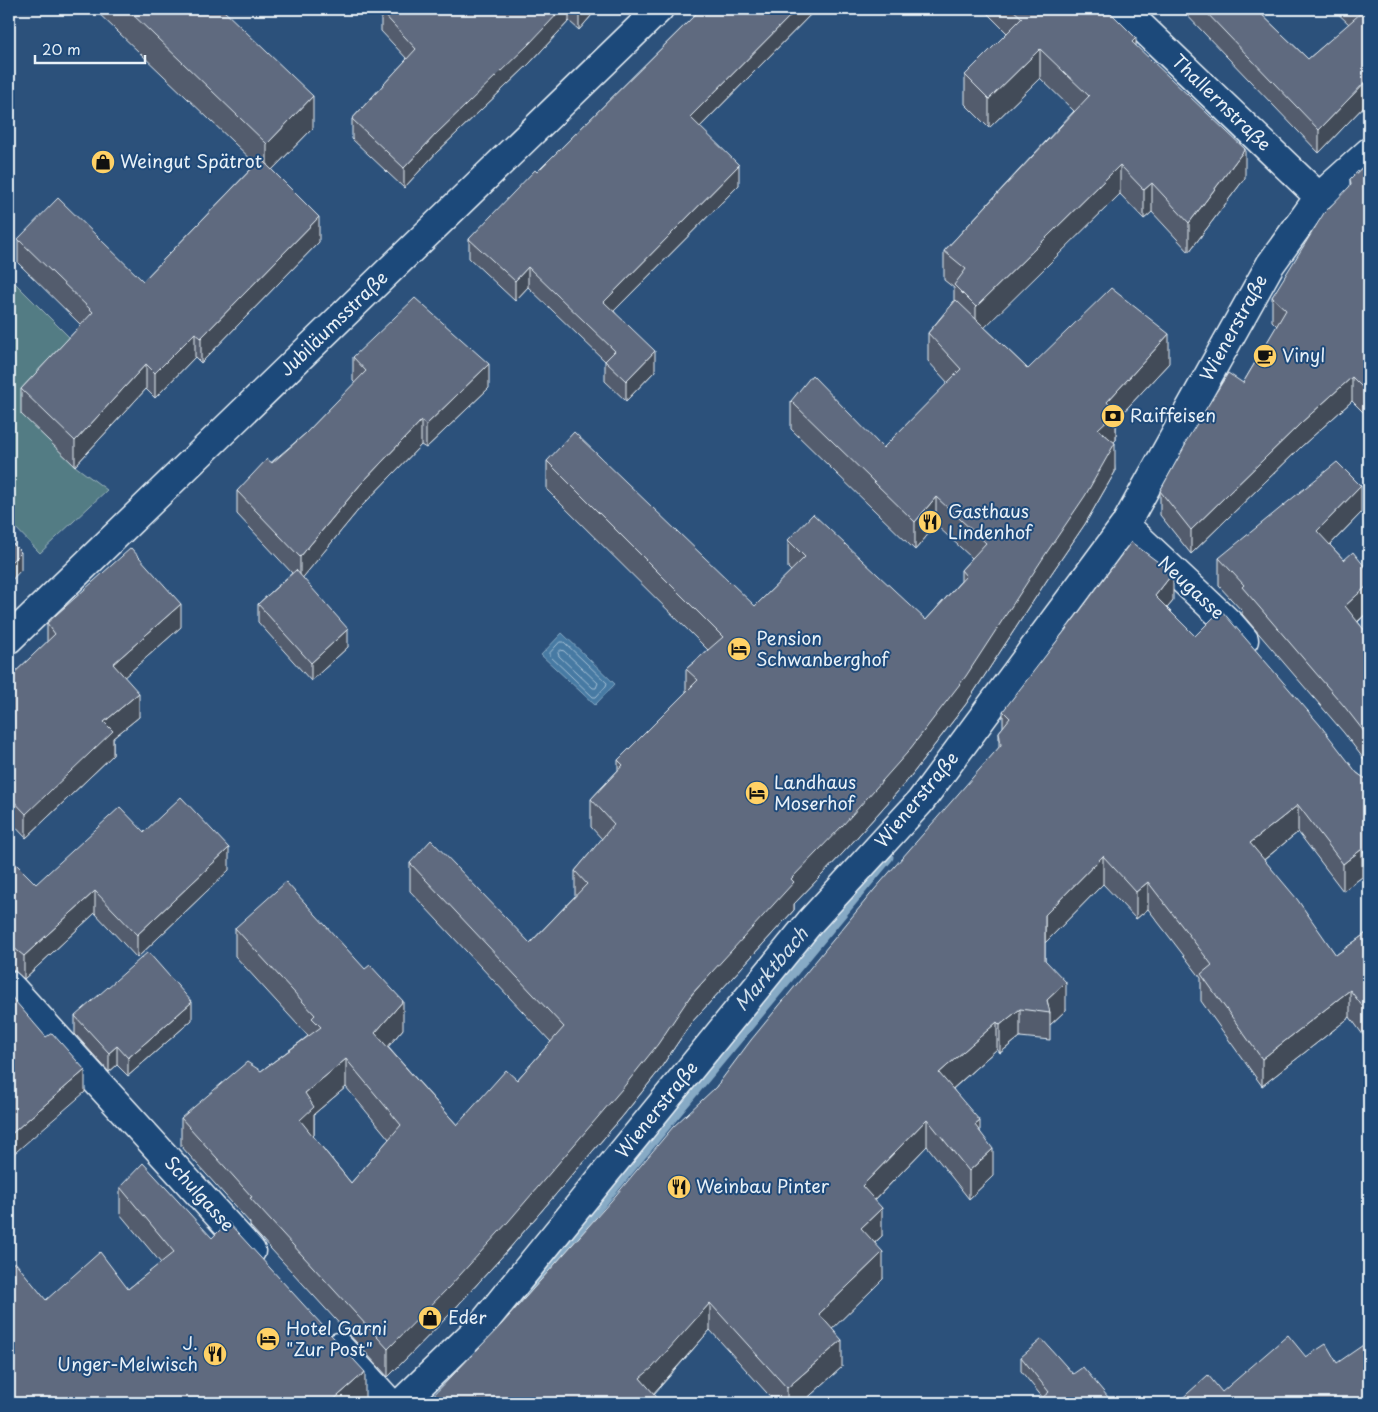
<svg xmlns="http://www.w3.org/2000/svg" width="1378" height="1412" viewBox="0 0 1378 1412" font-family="'Playpen Sans',sans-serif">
	<rect width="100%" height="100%" fill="#2c517b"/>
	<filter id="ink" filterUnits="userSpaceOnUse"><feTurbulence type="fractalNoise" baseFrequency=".02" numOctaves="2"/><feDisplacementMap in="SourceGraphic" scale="10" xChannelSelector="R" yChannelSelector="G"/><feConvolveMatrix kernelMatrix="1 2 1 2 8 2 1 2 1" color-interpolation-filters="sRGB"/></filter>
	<g filter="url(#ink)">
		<!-- green -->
		<path fill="#537c84" stroke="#9eb6be" d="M9 277 83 351 75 466 107 490 40 553 9 521Z"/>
		<!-- water -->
		<path fill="#467aa3" stroke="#87aac5" d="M562 633 615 684 595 705 541 655Z"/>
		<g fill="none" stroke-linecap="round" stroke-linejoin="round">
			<!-- shore -->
			<path stroke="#a7c1d6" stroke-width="1" d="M560 642H564L607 683 606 686 596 697H593L550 656V653Z
				M561 650 564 651 598 683 596 688H593L559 656 558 653Z"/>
			<!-- stream -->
			<path stroke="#87aac5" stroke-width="11" d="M512 1310 888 857"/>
			<!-- minor casing -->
			<g stroke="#e8f1f8" stroke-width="31">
				<path id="minor" d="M1123 9 1319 197
					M1125 525 1231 625 1244 640
					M9 639 659 9
					M9 985 251 1251
					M339 1347 390 1403
					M401 1403 480 1327 810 922 920 802 1125 525 1270 265 1319 197 1369 152"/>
			</g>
			<!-- minor -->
			<use href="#minor" stroke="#1f4a7a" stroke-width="28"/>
		</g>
		<!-- wall -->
		<path fill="#525c6d" stroke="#e8f1f8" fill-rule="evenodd" d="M94 9H222L313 128 272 170 319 242 201 363 195 357 155 398 146 389 75 466 21 414V389L81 325 18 263V239L143 281 256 164Z
			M383 9H597L579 30 569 21 529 64 436 153 404 188 352 139V119L407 59 381 31V11Z
			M701 9H816L700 127 739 185 614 311 655 371 626 401 605 381V361L528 287 515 301 469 258V239L537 172Z
			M983 9H1107L1136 47 1245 178 1189 252 1152 212 1144 219 1120 194 984 327 1028 369 1169 363 1116 420V440L1113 442 1115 472 1085 524 1047 580 966 704 907 781 843 853 794 904V910L691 1023 658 1072 622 1117 508 1250 450 1314 388 1377 250 1226V1223L181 1146V1118L261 1071 308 1036 235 956V928L403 1029 388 1047 457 1125 517 1080 551 1042 410 891V863L530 943 575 896V871L602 839 591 827V799L618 770V760L686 692V669L708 650 547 490V461L755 606 791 571 788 568V540L926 620 961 581V570L972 558 936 525 915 550 791 429V401L883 448 948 383 928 361V333L954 301V288L944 280V251L1074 111 1040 78 989 128 965 104V75L1007 33ZM346 1087 389 1139 351 1183 313 1136 314 1135V1114Z
			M1181 9H1271L1263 16 1308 59 1349 24 1333 9H1369V101L1319 153Z
			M1369 161V418L1352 401 1302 446 1191 554 1160 515V491L1185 446V443L1243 383 1277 326 1272 321V297L1350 186V179Z
			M353 357 489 388 426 448 421 445 360 508 302 578 348 647 311 681 258 622V604L292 573 237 514V491L305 434 355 383 353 381Z
			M1361 513 1330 545 1344 560 1369 572V611L1358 622 1369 636V766L1344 733 1242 614V611L1219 586V558Z
			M1173 601 1167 608 1195 636 1357 773 1364 778 1369 779V887L1362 877 1343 891 1298 832 1264 860 1336 955 1369 931V1043L1350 1017 1262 1086 1201 1001V978L1148 909 1136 919 1103 884 1045 943V960L1066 1010 1050 1025V1040L1020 1037 1000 1053 997 1049 953 1089 980 1131 993 1176 969 1199 927 1146 875 1200 882 1236 875 1243 883 1279 832 1329 842 1367 802 1403H776L710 1330 654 1394 501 1325 716 1087 999 748V732L1003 727V711Z
			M47 623 181 627 124 677 139 717 113 738V755L26 838 9 820V678L47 642Z
			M144 832 229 870 137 958 95 913 24 979 14 970H9V857L36 884Z
			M75 1016 192 1020 128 1076 117 1065 109 1072 75 1034Z
			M120 1187 212 1238 365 1398 46 1300 128 1289 161 1263 120 1214Z
			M1021 1357 1073 1374 1043 1398 1021 1371Z"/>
		<!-- shaded-wall -->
		<path fill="#424b59" stroke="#e8f1f8" d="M562 9H569V21L529 64 436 153 404 188V168L436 134Z
			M580 9H597L579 30V10Z
			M797 9H816L690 137V117Z
			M1251 9H1271L1251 28Z
			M1136 38V67L1132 42Z
			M1040 49V78L989 128V99Z
			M1369 78V101L1319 153V130Z
			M313 96V128L267 175V144Z
			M1245 149V178L1189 252V223Z
			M739 165V185L604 321V302Z
			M1120 165V194L976 336V307Z
			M1152 183V212L1144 219V190Z
			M319 217V242L201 363V338Z
			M528 267V287L515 301V281Z
			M195 333V357L155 398V373Z
			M1169 334V363L1116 420V440L1098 457V429L1107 402Z
			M655 351V371L626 401V381Z
			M146 364V389L75 466V441Z
			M489 364V388L426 448V425Z
			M1352 377V401L1302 446 1191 554V530L1302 422Z
			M421 421V445L360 508 300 581V557L360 485Z
			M1115 443V472L1085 524 1047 580 966 704 907 781 843 853 794 904V910L691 1023 658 1072 622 1117 508 1250 450 1314 388 1377V1349L791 879Z
			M1361 486V513L1317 558V531Z
			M936 497V525L915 550V522Z
			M21 552V570L9 583V564Z
			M1173 573V601L1155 623V596Z
			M1369 584V611L1345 633V606Z
			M181 604V627L113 687V664Z
			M348 629V647L311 681V663Z
			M139 693V717L113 738V755L26 838V814L104 722Z
			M1298 805V832L1250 871V843Z
			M229 848V870L137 958V935Z
			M1362 849V877L1343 891V864Z
			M1103 856V884L1045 943V915Z
			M1148 882V909L1136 919V892Z
			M95 891V913L24 979V956Z
			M1066 982V1010L1050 1025V1013L1047 1000Z
			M1350 990V1017L1262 1086V1059Z
			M403 1001V1029L375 1062V1033Z
			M192 1002V1020L128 1076V1058Z
			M1020 1009V1037L1000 1053V1025Z
			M997 1022V1049L939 1101V1073Z
			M117 1046V1065L109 1072V1053Z
			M346 1059V1087L314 1114V1135L300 1148V1120L305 1093Z
			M85 1070V1092L9 1158V1136Z
			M927 1119V1146L862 1213V1186Z
			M980 1121V1149L975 1125Z
			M993 1149V1176L969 1199V1171Z
			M882 1208V1236L861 1255V1228Z
			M883 1252V1279L819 1342V1314Z
			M710 1303V1330L652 1395 640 1378Z
			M842 1340V1367L802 1403H787V1388Z
			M365 1372V1398L359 1403H330Z"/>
		<!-- building -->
		<path fill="#5f6b7f" stroke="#e8f1f8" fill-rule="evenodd" d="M127 9H222L313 96 267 144Z
			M383 9H562L529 44 436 134 404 168 352 119 416 49 381 11Z
			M701 9H797L690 117 739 165 604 302 655 351 626 381 605 361 615 351 528 267 515 281 469 239 535 170 537 172Z
			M1012 9H1107L1136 38 1132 42 1245 149 1189 223 1152 183 1144 190 1120 165 976 307 954 285 966 269 944 251 1089 96 1040 49 989 99 965 75 1022 18Z
			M1203 9H1256L1308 59 1361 13 1357 9H1369V78L1319 130Z
			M261 159 319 217 201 338 195 333 155 373 146 364 75 441 21 389 93 312 18 239 58 198 143 281Z
			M1369 161V394L1352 377 1302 422 1191 530 1160 491 1186 444 1185 443 1228 373 1243 383 1286 310 1272 297 1324 213 1351 185 1350 179Z
			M1111 288 1169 334 1107 402 1116 412 1098 429 1115 443 1085 496 1047 552 966 676 907 753 843 825 791 879 794 882 691 995 658 1044 622 1089 508 1222 450 1286 388 1349 250 1198 252 1197 181 1118 247 1062 261 1071 321 1027 312 1018 315 1015 235 928 286 882 365 969 370 965 403 1001 375 1033 457 1125 506 1070 517 1080 564 1027 410 863 431 840 530 943 587 884 575 871 614 824 591 799 623 765 618 760 698 680 686 669 723 637 547 461 574 432 755 606 805 557 788 540 813 514 926 620 966 576 961 570 986 543 936 497 915 522 791 401 812 375 883 448 961 369 928 333 956 300 1028 369ZM346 1059 401 1125 351 1183 300 1120 314 1107 305 1093Z
			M415 298 489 364 426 425 421 421 360 485 300 557 237 491 267 459 272 463 305 434 366 371 353 357Z
			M1337 462 1361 486 1317 531 1344 560 1353 552 1369 572V584L1345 606 1369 636V738L1344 706 1242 587 1244 585 1219 558Z
			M9 540 21 552 9 564Z
			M1131 542 1173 573 1155 596 1195 636 1221 610 1320 725 1357 773 1364 778 1369 779V860L1362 849 1343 864 1298 805 1250 843 1297 899 1336 955 1369 931V1015L1350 990 1262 1059 1201 974 1212 965 1148 882 1136 892 1103 856 1045 915V960L1066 982 1047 1000 1050 1013 1020 1009 1000 1025 997 1022 939 1073 980 1121 975 1125 993 1149 969 1171 927 1119 862 1186 882 1208 861 1228 883 1252 819 1314 842 1340 787 1388 710 1303 652 1368 640 1378 662 1403H426L501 1325 611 1201 673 1127 716 1087 751 1040 874 890 1001 745 999 732 1010 718 1003 711 1077 615Z
			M131 548 181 604 113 664 139 693 104 722 113 731 26 814 9 796V678L55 634 47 623Z
			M296 570 348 629 311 663 258 604Z
			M181 797 229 848 137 935 95 891 24 956 14 948H9V857L36 884 120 807 144 832Z
			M148 952 192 1002 128 1058 117 1046 109 1053 75 1016Z
			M9 994 46 1037 52 1033 85 1070 9 1136Z
			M143 1163 212 1238 228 1222 365 1372 330 1403H9V1266L15 1262 46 1300 100 1252 128 1289 174 1252 120 1187Z
			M1288 1335 1306 1357 1326 1344 1337 1363 1369 1341V1403H1177L1208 1375 1222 1392Z
			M1042 1339 1073 1374 1083 1367 1113 1403H1036L1049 1392 1021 1357Z"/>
	</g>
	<!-- icons -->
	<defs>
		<g id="shop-disc" transform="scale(1.25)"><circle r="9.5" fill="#ffd166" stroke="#1f4a7a"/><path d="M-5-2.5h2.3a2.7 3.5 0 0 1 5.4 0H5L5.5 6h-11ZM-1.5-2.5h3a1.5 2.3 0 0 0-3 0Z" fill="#111"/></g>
		<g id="cafe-disc" transform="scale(1.25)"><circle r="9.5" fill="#ffd166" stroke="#1f4a7a"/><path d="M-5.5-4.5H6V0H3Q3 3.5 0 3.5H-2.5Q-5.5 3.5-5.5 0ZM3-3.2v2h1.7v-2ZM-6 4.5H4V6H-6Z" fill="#111"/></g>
		<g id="bank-disc" transform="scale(1.25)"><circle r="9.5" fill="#ffd166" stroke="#1f4a7a"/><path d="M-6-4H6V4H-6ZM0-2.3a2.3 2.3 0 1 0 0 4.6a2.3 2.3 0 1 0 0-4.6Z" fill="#111"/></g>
		<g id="restaurant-disc" transform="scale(1.25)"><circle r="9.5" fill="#ffd166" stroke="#1f4a7a"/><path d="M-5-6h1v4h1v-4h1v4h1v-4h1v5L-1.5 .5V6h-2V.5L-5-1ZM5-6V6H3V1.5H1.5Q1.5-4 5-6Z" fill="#111"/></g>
		<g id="hotel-disc" transform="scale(1.25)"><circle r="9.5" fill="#ffd166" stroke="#1f4a7a"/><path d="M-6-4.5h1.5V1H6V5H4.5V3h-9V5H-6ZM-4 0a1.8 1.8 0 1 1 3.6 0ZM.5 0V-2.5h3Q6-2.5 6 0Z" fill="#111"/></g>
	</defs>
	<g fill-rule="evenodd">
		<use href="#shop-disc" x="103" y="162"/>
		<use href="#cafe-disc" x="1265" y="356"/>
		<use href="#bank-disc" x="1113" y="416"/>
		<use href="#restaurant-disc" x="930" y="522"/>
		<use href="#hotel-disc" x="739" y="649"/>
		<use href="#hotel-disc" x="757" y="793"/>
		<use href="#restaurant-disc" x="679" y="1187"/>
		<use href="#shop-disc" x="430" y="1318"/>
		<use href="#hotel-disc" x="268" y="1339"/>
		<use href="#restaurant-disc" x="215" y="1354"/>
	</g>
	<g text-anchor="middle" stroke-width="4" stroke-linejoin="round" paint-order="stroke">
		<!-- street labels -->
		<g font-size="18" fill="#e8f1f8" stroke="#1f4a7a">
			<text transform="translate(1221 103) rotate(44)" y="6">Thallernstraße</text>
			<text transform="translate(334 324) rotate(-44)" y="6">Jubiläumsstraße</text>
			<text transform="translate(1234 328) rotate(-61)" y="6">Wienerstraße</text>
			<text transform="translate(1191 588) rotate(43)" y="6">Neugasse</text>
			<text transform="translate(917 800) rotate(-50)" y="6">Wienerstraße</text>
			<text transform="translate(657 1110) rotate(-51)" y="6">Wienerstraße</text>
			<text transform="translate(199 1194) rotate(48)" y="6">Schulgasse</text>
		</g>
		<!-- poi labels -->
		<g font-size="18" fill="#e8f1f8" stroke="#1f4a7a" text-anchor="start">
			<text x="120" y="168">Weingut Spätrot</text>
			<text x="1282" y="362">Vinyl</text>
			<text x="1130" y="422">Raiffeisen</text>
			<text x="948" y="518">Gasthaus<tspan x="948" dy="21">Lindenhof</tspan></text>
			<text x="756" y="645">Pension<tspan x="756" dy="21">Schwanberghof</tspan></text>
			<text x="774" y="789">Landhaus<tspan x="774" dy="21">Moserhof</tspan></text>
			<text x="696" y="1193">Weinbau Pinter</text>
			<text x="448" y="1324">Eder</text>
			<text x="286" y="1335">Hotel Garni<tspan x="286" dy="21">"Zur Post"</tspan></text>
			<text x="198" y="1350" text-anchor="end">J.<tspan x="198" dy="21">Unger-Melwisch</tspan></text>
		</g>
		<!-- water labels -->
		<g font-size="19" font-style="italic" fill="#d0dfeb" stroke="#1f4a7a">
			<text transform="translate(771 969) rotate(-50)" y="7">Marktbach</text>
		</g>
	</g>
	<!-- margin -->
	<rect width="1378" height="1412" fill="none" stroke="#1f4a7a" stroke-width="30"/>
	<rect x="15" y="15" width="1348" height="1382" fill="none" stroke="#e8f1f8" stroke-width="2" filter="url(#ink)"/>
	<!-- scale -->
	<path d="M35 55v8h110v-8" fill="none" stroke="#e8f1f8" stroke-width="2.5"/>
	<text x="42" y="55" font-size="15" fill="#e8f1f8" stroke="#1f4a7a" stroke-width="4" paint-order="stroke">20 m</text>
</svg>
